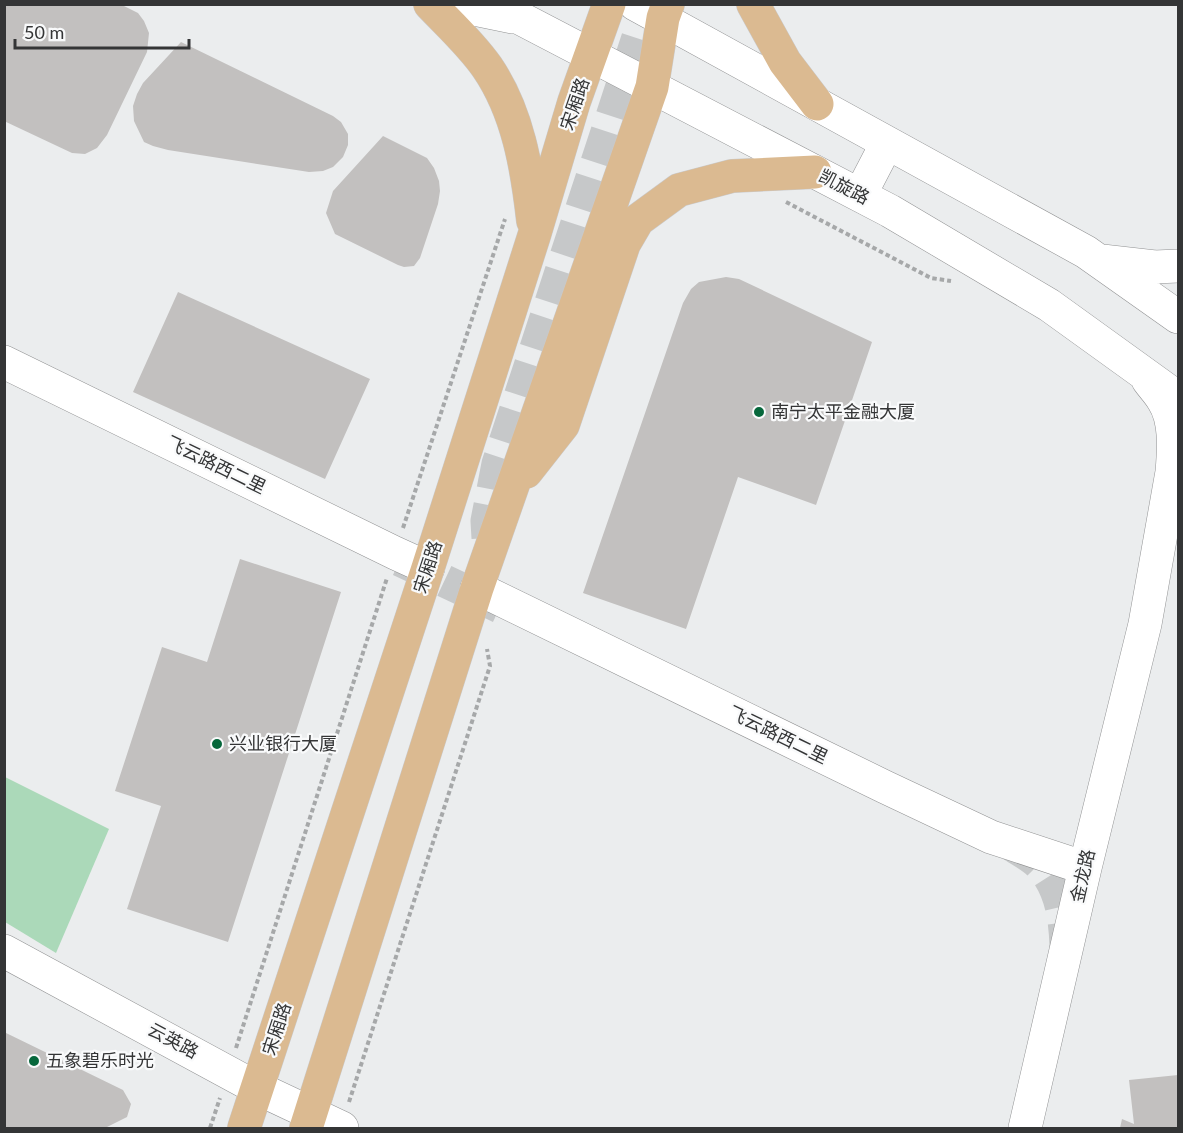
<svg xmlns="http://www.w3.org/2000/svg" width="1183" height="1133" viewBox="0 0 1183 1133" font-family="Lato,'Noto Sans SC',sans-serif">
	<rect width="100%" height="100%" fill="#ebedee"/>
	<!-- green -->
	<path fill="#abd9b9" d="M5 777 109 829 56 953 5 922Z"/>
	<!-- building -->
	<path fill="#c2c0bf" d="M4 4H120L138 13 144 21 149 33 147 52 107 135 97 148 85 154 72 153 4 121Z
		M181 42 333 116 341 122 348 134V145L343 157 333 167 323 171 309 172 168 150 153 146 144 142 134 121 133 106 137 94 143 83Z
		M383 136 427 158 434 168 439 181 440 191 438 204 420 258 414 266 404 267 398 265 335 234 326 213 333 191Z
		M726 277 739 279 872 342 816 505 738 477 686 629 583 593 683 303 691 289 699 282Z
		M178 292 370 379 325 479 133 392Z
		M240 559 341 592 228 942 127 909 161 806 115 791 162 647 207 662Z
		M4 1032 123 1090 131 1104 127 1117 105 1128H4Z
		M1178 1075V1128H1120L1122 1119 1134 1124 1129 1080Z"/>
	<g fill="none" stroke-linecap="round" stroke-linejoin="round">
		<!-- minor-tunnel -->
		<path stroke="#c6c8c9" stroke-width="33" stroke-dasharray="33 16" stroke-linecap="butt" d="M488 538 487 521 498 464 649 4
			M400 560 500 607
			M1012 845C1021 851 1035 858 1042 867 1061 889 1065 918 1066 946"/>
		<!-- minor casing -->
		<g stroke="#919293" stroke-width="34">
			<path id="minor" d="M450 4 513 17
				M493 4 890 211 1049 305 1178 398
				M635 4 1086 252 1178 317
				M860 195 887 143
				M1102 261 1155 267 1178 266
				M4 362 395 553 428 568
				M477 588 885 787 991 837 1085 868
				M4 951 257 1088 342 1128
				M1025 1128 1085 868 1145 624 1172 472C1174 449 1176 420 1163 400 1159 393 1153 387 1148 380"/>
		</g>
		<!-- major casing -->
		<g stroke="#cacacb" stroke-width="34">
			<path id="major" d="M430 4C449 24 471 44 487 67 518 112 527 168 533 221
				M753 4 785 62 817 104
				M526 472 563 425 624 244 638 220 679 190 732 176 815 172
				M244 1128 428 568 534 236 574 102 609 4
				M306 1128 477 588 652 87 663 18 668 4"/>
		</g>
		<!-- path -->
		<path stroke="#a6a8a9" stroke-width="4" stroke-dasharray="4.5 3" stroke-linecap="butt" d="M786 202 931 278 951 281
			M403 528 505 219
			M236 1048 387 578
			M349 1102 490 666 487 649
			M210 1128 220 1098"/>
		<!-- minor -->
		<use href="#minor" stroke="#fff" stroke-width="33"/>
		<!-- major -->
		<use href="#major" stroke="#dbba91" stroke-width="33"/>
	</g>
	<!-- markers -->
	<g fill="#06673b" stroke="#f9fafb" stroke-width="2">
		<circle cx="759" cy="412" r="6"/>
		<circle cx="217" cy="744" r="6"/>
		<circle cx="34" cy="1061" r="6"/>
	</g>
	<g text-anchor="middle" stroke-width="4.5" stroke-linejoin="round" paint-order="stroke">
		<!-- street labels -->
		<g font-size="18" fill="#343536" stroke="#f9fafb">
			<text transform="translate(575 104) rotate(-71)" y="6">宋厢路</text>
			<text transform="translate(844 187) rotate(27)" y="6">凯旋路</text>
			<text transform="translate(216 465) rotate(26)" y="6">飞云路西二里</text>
			<text transform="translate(428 567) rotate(-72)" y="6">宋厢路</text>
			<text transform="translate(778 735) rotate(26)" y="6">飞云路西二里</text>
			<text transform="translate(1083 876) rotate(-77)" y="6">金龙路</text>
			<text transform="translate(277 1029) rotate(-72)" y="6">宋厢路</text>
			<text transform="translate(173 1041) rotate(28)" y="6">云英路</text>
		</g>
		<!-- poi labels -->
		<g font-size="18" fill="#343536" stroke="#f9fafb" text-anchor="start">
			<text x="771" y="418">南宁太平金融大厦</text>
			<text x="229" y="750">兴业银行大厦</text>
			<text x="46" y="1067">五象碧乐时光</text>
		</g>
	</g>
	<!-- border -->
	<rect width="1183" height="1133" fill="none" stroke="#343536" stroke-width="12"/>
	<!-- scale -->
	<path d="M15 39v9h174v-9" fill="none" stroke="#343536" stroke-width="3"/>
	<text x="24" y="39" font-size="18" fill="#343536" stroke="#f9fafb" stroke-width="4.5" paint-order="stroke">50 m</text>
</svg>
